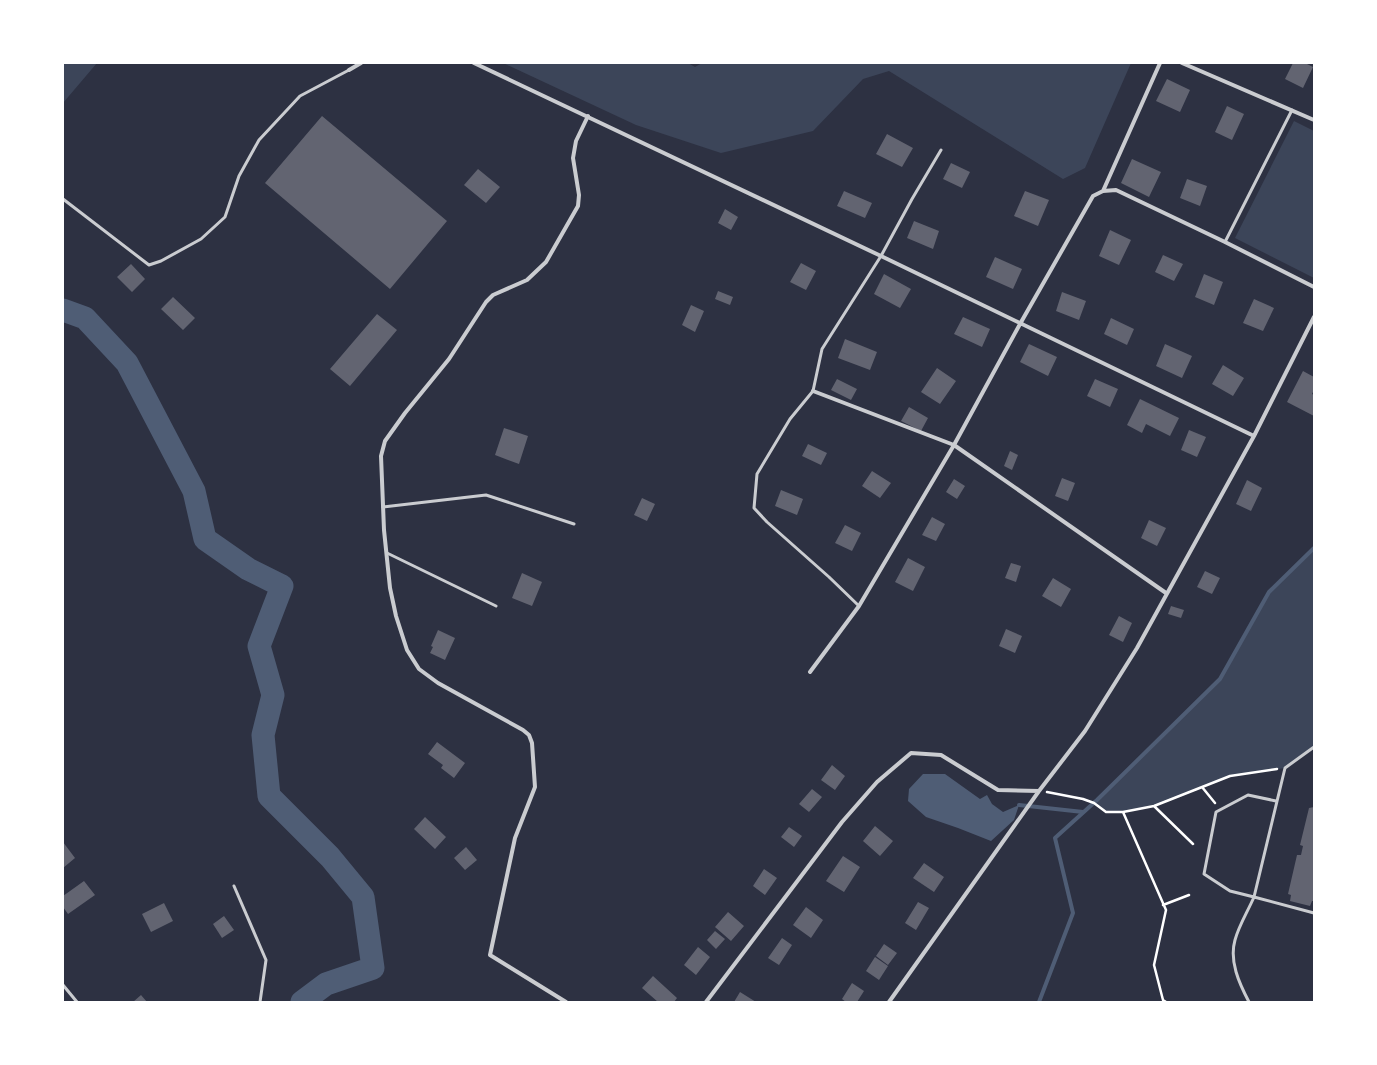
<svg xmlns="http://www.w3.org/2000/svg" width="1377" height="1065" viewBox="0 0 1377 1065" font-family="Merriweather,serif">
	<rect width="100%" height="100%" fill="#2d3142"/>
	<!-- green -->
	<path fill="#3c4559" d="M63 63H97L63 103Z
		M503 63H688L695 67 702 63H1131L1085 168 1063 179 889 71 863 79 813 131 721 153 636 125Z
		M1294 121 1314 131V278L1235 238Z
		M1314 548V747L1285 768 1230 776 1154 806 1123 812H1106L1094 803 1220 679 1269 592Z"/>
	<!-- water -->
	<path fill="#4f5d75" d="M923 774H945L980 799 987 795 992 804 1003 812 1019 805 1014 820 991 841 958 828 926 817 908 801 909 789Z"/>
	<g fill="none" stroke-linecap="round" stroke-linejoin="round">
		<!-- stream -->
		<path stroke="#4f5d75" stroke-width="4" d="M1019 805 1083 812
			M1039 1002 1073 913 1055 838 1097 800 1220 679 1269 592 1314 548"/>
		<!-- river -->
		<path stroke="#4f5d75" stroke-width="23" d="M63 310 85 318 127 363 194 491 205 539 248 569 282 586 259 646 273 695 263 735 269 796 330 857 363 897 373 968 326 984 302 1002"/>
	</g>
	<!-- building -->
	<path fill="#626471" d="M1293 63H1305L1313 67 1303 88 1285 79Z
		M1167 79 1190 90 1180 112 1156 101Z
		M1227 106 1244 114 1232 140 1215 132Z
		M322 116 447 221 390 289 265 183Z
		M887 134 913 148 902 167 876 154Z
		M1132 159 1161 172 1149 197 1121 183Z
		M951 163 970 172 962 188 943 179Z
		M478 169 500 187 486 203 464 185Z
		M1187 179 1207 186 1200 206 1180 198Z
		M844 191 872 203 865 218 837 206Z
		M1025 191 1049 200 1038 226 1014 216Z
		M725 209 738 217 731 230 718 223Z
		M914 221 939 231 933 249 907 238Z
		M1110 230 1131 240 1119 265 1099 256Z
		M1163 255 1183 264 1174 281 1155 272Z
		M995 257 1022 269 1013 289 986 277Z
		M801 263 816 271 806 290 790 282Z
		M131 264 145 279 132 292 117 277Z
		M884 274 911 289 900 308 874 294Z
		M1204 274 1223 282 1214 305 1195 297Z
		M718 291 733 297 730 305 715 299Z
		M1062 292 1086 301 1079 320 1056 311Z
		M173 297 195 318 183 330 161 309Z
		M1254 299 1274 308 1263 331 1243 323Z
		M691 305 704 311 695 332 682 325Z
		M377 314 397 330 350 386 330 369Z
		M963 317 990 329 982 347 954 334Z
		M1111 318 1134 329 1127 345 1104 334Z
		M845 339 877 352 870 370 838 358Z
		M1029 344 1057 357 1048 376 1020 362Z
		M1165 344 1192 356 1182 378 1156 366Z
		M1223 365 1244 378 1233 396 1212 384Z
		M937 368 956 381 940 404 921 392Z
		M1303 371 1314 377V390L1312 394 1314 395V416L1287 402Z
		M837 379 857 389 851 400 831 390Z
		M1095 379 1118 389 1110 407 1087 396Z
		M1140 399 1179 418 1170 436 1146 424 1142 433 1127 425Z
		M909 407 928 418 921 431 901 421Z
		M504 428 528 436 519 464 495 455Z
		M1189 430 1206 437 1197 457 1181 450Z
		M808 444 827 453 821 465 802 456Z
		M1010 451 1018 455 1012 470 1004 466Z
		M872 471 891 483 880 498 862 486Z
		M1062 478 1075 483 1068 501 1055 496Z
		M954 479 965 486 957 499 946 492Z
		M1247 480 1262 488 1251 511 1236 504Z
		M781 490 803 499 797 515 775 506Z
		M642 498 655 504 647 521 634 515Z
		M932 517 945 524 936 541 922 535Z
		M1149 520 1166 528 1157 546 1141 538Z
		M845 525 861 533 852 551 835 543Z
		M908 558 925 567 913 591 895 582Z
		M1011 563 1021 566 1016 582 1005 578Z
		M1205 571 1220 578 1212 594 1197 587Z
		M522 573 542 582 532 606 512 598Z
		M1053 578 1071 589 1061 607 1042 596Z
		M1171 606 1184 610 1181 618 1168 614Z
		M1119 616 1132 623 1123 642 1109 635Z
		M1006 629 1022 636 1015 653 999 646Z
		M438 630 455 638 445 660 430 653 433 647 431 646Z
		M437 742 465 763 454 778 441 768 443 765 428 754Z
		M832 765 845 776 835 790 821 780Z
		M812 789 822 797 809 812 799 804Z
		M1314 807V901H1312L1310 906 1290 901 1291 895 1288 894 1297 855H1301L1303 846 1300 845 1309 808Z
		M425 817 446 837 435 849 414 829Z
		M875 826 893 841 880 856 863 841Z
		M789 827 802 836 794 847 781 837Z
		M63 842 75 858 63 868Z
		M466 847 477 860 465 870 454 858Z
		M843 856 860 867 844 892 826 881Z
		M924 863 944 877 934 892 913 878Z
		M764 869 777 878 765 895 753 886Z
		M84 881 95 895 68 914 63 907V896Z
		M918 902 929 908 916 930 905 923Z
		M164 903 173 921 151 932 142 914Z
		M806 907 823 920 811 938 793 925Z
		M728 912 744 926 731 941 715 927Z
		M224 916 234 930 222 938 213 924Z
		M715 931 725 939 716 949 707 940Z
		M782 938 792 945 779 965 768 958Z
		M884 944 897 953 888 965 876 956Z
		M698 947 710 957 696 975 684 965Z
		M875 957 888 966 879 980 866 971Z
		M653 976 677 998 674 1002H658L642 988Z
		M852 983 864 991 857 1002H846L842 999Z
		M740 992 756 1002H734Z
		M141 995 147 1002H133Z"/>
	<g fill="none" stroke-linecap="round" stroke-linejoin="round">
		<!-- path -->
		<path stroke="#fff" stroke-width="2.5" d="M1202 787 1215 803
			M1047 792 1083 799 1094 803 1106 812H1123L1154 806 1230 776 1277 769
			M1154 806 1193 844
			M1123 812 1166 910 1154 965 1163 1000 1166 1002
			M1163 905 1189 895"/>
		<!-- service -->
		<path stroke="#caccd0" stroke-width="3" d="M63 199 149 265 161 261 201 239 225 217 239 176 259 140 300 96 349 70
			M1225 242 1292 110
			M383 507 486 495 574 524
			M387 553 496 606
			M859 606 829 577 767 522 754 508 757 474 790 419 813 391 822 349 881 256 912 199 941 150
			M1314 747 1285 768 1254 897 1314 913
			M234 886 266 960 260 1002
			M63 985 77 1002
			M1249 1002C1239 983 1229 961 1235 940 1239 925 1248 911 1254 897L1230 891 1204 874 1216 812 1248 795 1276 801"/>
		<!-- minor -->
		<path stroke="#caccd0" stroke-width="4" d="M474 63 881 256 1254 436
			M1182 63 1314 120
			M349 70 361 63
			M1103 191 1116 190 1225 242 1314 287
			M813 391 954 445 1166 593
			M810 672 859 606 954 445 1020 324 1093 196 1103 191 1160 63
			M566 1002 490 955 515 838 535 787 532 743 529 735 523 730 438 683 419 669 407 650 396 616 390 588 384 530 381 456 385 441 405 413 449 359 486 302 493 295 527 280 546 262 578 206 579 195 573 158 576 141 588 116
			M706 1002 842 822 877 782 911 753 941 755 998 790 1039 791
			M889 1002 1039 791 1085 731 1137 648 1254 436 1314 317"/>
	</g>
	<!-- border -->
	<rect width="1377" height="1065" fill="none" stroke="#ffffff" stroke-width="128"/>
</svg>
